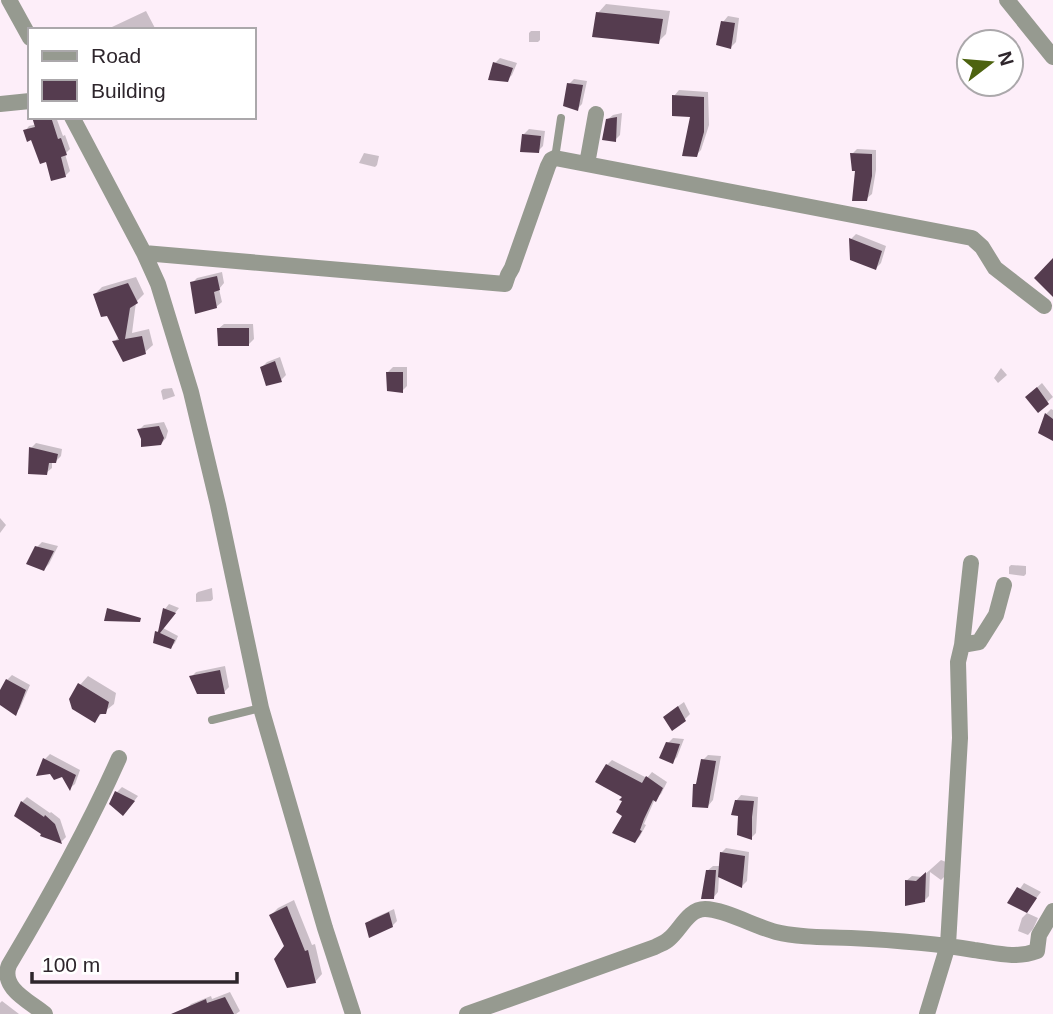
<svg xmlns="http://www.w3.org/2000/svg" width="1053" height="1014" viewBox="0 0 1053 1014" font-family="Helvetica,sans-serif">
	<rect width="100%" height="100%" fill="#fdeef9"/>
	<!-- shadow -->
	<path fill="#0003" d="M606 4 670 11 666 34 658 42 598 13Z
		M146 11 156 30H109L112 27Z
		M728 16 739 18 736 42 731 47 723 22Z
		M531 31H540V40L538 42H529V33Z
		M500 58 517 63 512 75 507 80 495 63Z
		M574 79 587 81 582 104 577 109 569 84Z
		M679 90 708 92 709 125 701 150 696 155 692 115 674 96Z
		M622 113 620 135 615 140 607 120 613 115Z
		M34 117H56L63 136 65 135 70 149 65 154 70 171 65 176 47 160 25 131 29 126 37 124Z
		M529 129 545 131 543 146 538 151 523 135Z
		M857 149 876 150V170L872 194 866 199 852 154Z
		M364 153 379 156 377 165 375 167 359 163Z
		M856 234 886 246 881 263 876 268 852 259 851 239Z
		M222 272 224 283 219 289 222 302 216 307 192 283 197 278Z
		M136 277 144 294 136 302 132 333 149 329 153 345 145 352 114 342 119 337 108 314 95 294 102 287Z
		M224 324H253L254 339 249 344 218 329Z
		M280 357 286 375 281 380 262 367 267 362Z
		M393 367H407V386L402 391 388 372Z
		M1001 368 1007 375 998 383 994 378Z
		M1042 383 1053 397 1038 410 1032 392Z
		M172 388 175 396 163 400 161 391 163 389Z
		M1051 409 1053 410V439L1040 432 1046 414Z
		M164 422 168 431 166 438 161 444 139 430 144 425Z
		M36 443 62 449 61 456 56 461H52V468L46 473 31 448Z
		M0 518 6 525 0 533Z
		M42 542 58 546 49 564 44 569 37 547Z
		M1011 565 1026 566V574L1024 576 1009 574V567Z
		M212 588 213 599 211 601 196 602V594L198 592Z
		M169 604 179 608 163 628 178 636 175 643 171 647 157 632 161 628 165 609Z
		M225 666 229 687 224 692 191 677 196 672Z
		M12 675 30 685 20 708 15 713 0 703V693L7 680Z
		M88 676 116 693 114 704 94 720 80 685Z
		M684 702 690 714 684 720 670 712Z
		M673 738 684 739 677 757 672 762 668 743Z
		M50 754 80 770 75 784 70 788 63 774 45 759Z
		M708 755 721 756 713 800 708 806 695 785 698 781 703 760Z
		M612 760 647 778 652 772 667 782 661 794 655 799 644 824 646 825 640 836 635 841 625 816 624 796 607 765Z
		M122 787 138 796 128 809 117 792Z
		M741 795 758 797 756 833 751 838 740 815 736 801Z
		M27 797 50 813 51 812 60 819 66 837 61 842 43 835 16 815 22 802Z
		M726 848 749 852 747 881 742 886 719 876 718 892 713 898 707 871 713 866H720L721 853Z
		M941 860 946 862V875L941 880 930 872 929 896 924 901 906 881 912 876 922 877Z
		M1024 883 1041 892 1027 910 1010 903Z
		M294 900 312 945 315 944 322 974 315 982 286 946 271 915 278 908Z
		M394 909 397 921 392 926 367 924 372 919Z
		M1027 913 1038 918 1033 929 1028 935 1018 931 1022 918Z
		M230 992 240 1011 236 1014H187L186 1009 191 1004 211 996 212 999Z
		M2 1001 19 1014H0V1003Z"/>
	<!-- building -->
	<path fill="#553c4f" d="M596 12 663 19 659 44 592 37Z
		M721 21 735 23 731 49 716 45Z
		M493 62 513 68 508 82 488 80Z
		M567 83 583 85 578 111 563 106Z
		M672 95 704 97V132L697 157 682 156 690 117 672 116Z
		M32 117H51L58 139 61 138 67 155 61 157 66 177 51 181 46 162 40 164 31 140 27 142 23 130 35 127Z
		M617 117 616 142 602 140 606 119Z
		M522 134 541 136 539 153 520 152Z
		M850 153 872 154V176L867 201H852L855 171H852Z
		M849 238 882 251 876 270 850 260Z
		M1053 258V297L1034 278Z
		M217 276 220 290 214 292 217 308 195 314 190 282Z
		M128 283 138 303 130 308 125 339 142 336 146 354 123 362 112 341 119 340 107 316 101 317 93 294Z
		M217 328H249V346H218Z
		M275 361 282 382 266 386 260 367Z
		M386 372H403V393L387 391Z
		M1037 387 1049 404 1038 413 1025 397Z
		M1045 413 1053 419V441L1038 433Z
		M159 426 164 438 161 445 141 447V439L137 429Z
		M29 447 58 454 56 463H49L47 475 28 474Z
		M35 546 54 551 44 571 26 564Z
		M107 608 141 618 140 622 104 621Z
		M163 608 176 613 160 633 175 640 171 649 153 643 155 631 158 632Z
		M220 670 225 694H197L189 676Z
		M6 679 26 690 16 716 0 705V690Z
		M78 683 109 702 106 714H100L95 723 72 709 69 699Z
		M678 706 686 721 672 731 663 717Z
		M666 742 680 744 673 764 659 758Z
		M43 758 76 775 70 791 62 777 54 780 50 774 36 776Z
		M701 759 716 761 708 808 692 807 693 784H696Z
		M606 764 642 783 646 776 663 788 656 802 653 800 644 819 640 830 642 831 635 843 612 833 622 816 616 812 622 801 619 800 622 797 595 782Z
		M115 791 135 801 123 816 109 804Z
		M735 800 754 801 752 817V840L737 835 738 816 731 815Z
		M21 801 44 817 45 815 55 824 62 844 40 836 41 834 14 816Z
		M720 852 745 856 742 888 718 877Z
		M706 870H716L714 899H701Z
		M926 872 925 902 905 906V880L916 881Z
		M1017 887 1037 898 1027 913 1007 903Z
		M287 906 305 951 308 950 316 983 287 988 274 959 284 946 269 915Z
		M389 912 393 927 369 938 365 923Z
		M225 997 234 1014H171L206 999 207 1003Z"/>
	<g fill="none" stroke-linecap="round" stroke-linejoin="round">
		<!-- service -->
		<path stroke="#969a90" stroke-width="8" d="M555 158 561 118
			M212 720 261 708"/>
		<!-- minor -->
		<path stroke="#969a90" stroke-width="16" d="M9 0 30 38
			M1007 0 1053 57
			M0 104 30 101
			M72 117 144 253 158 284 191 392 218 505 261 708 325 928 353 1014
			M587 164 596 114
			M144 253 505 284 508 275 512 268 548 166 551 160 555 158 972 238 982 247 995 268 1044 306
			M962 645 979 642 996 615 1004 585
			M45 1014C29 1001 0 988 9 965 49 898 87 830 119 758
			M467 1014 655 947C660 944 665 943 669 939 681 929 688 909 705 909 724 909 756 927 776 932 800 938 827 937 851 938 892 940 934 943 974 950 996 953 1016 959 1037 951L1039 935 1053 911
			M927 1014 948 945 960 738 958 662 962 645 971 563"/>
	</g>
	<!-- legend -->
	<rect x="28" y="28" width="228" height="91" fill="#ffffff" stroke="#aba8ab" stroke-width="2"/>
	<rect x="42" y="51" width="35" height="10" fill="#969a90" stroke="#aba8ab" stroke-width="2"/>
	<text x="91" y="63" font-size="21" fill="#2e262c">Road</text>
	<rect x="42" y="80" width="35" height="21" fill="#553c4f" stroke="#aba8ab" stroke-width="2"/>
	<text x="91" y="98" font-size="21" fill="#2e262c">Building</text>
	<!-- north arrow -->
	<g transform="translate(990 63) rotate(74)"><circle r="33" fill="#ffffff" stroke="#aba8ab" stroke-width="2"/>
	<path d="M0-5L12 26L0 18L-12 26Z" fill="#4d6310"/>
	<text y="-10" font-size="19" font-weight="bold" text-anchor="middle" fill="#2e262c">N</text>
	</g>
	<!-- scale -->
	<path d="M32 972v10h205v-10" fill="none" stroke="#2e262c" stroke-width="3.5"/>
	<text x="42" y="972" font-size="21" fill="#2e262c" stroke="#ffffff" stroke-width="5" paint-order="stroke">100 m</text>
</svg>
